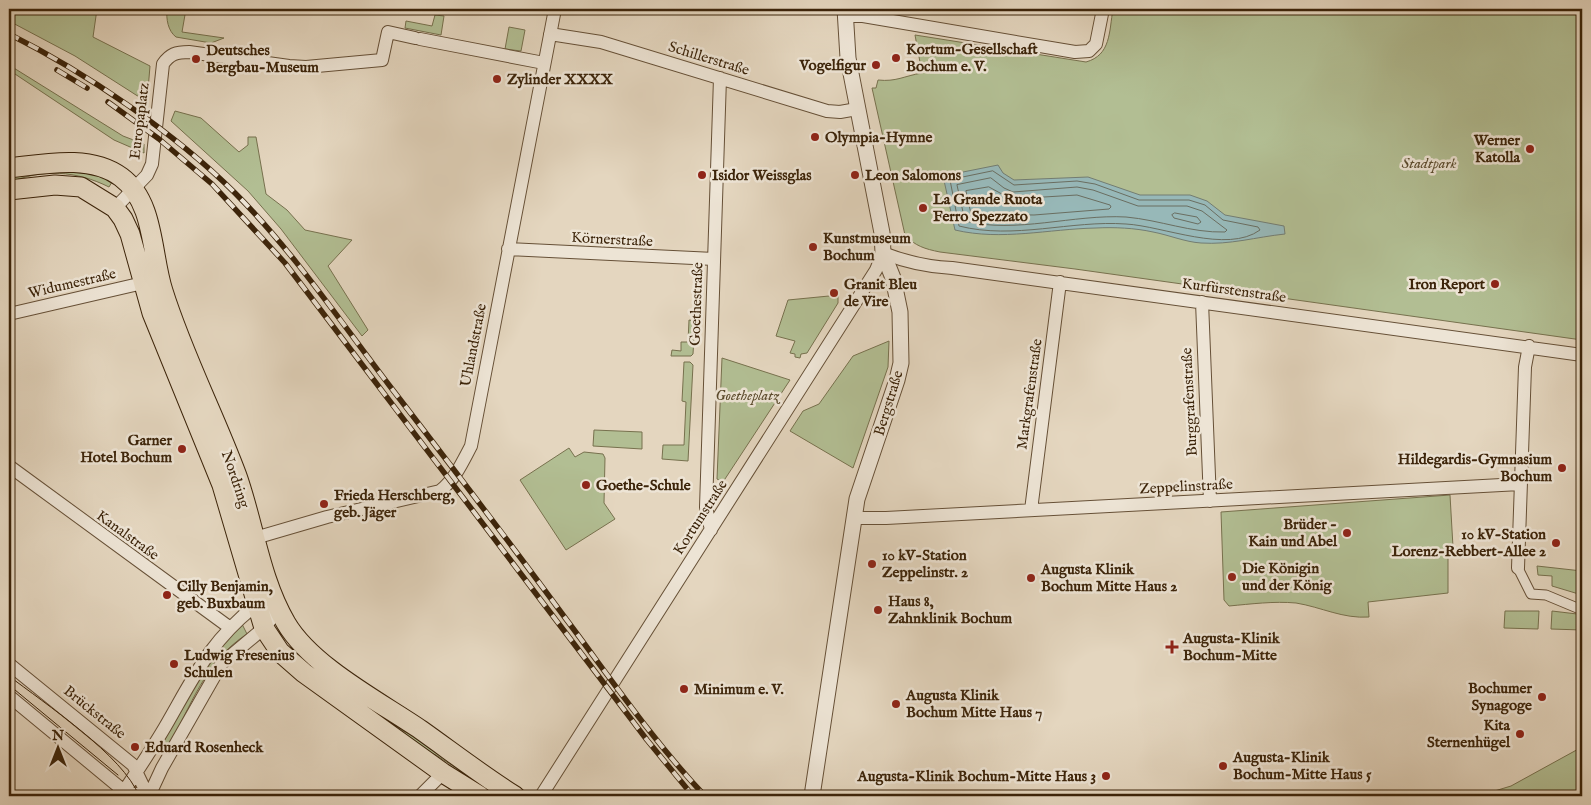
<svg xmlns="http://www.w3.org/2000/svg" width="1591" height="805" viewBox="0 0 1591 805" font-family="'IM FELL English',serif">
	<rect width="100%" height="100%" fill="#e4d6bf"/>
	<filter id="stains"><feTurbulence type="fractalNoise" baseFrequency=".004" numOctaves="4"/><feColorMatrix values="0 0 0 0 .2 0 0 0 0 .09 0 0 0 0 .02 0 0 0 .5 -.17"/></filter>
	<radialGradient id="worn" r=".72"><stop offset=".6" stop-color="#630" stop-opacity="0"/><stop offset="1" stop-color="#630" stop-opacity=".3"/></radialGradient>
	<!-- green -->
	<path fill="#b2be93" stroke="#77714e" d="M9 9H97L93 37 150 66 147 102 75 56 9 21Z
		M167 9H186L182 32 224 38 211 43 176 37C168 31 166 19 167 9Z
		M1113 9H1582V340L1075 269 940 252C925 249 915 246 905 235L872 88H876L878 80C896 82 904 76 922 73L915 35 1086 62C1111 55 1109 32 1113 9Z
		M435 15 444 16 441 35 405 28 406 21 432 26Z
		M509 27 525 30 521 51 505 49Z
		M9 65 123 136 144 144V153L114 140 9 70Z
		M175 111 201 118 239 152 248 145V137H256L266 194 287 210 305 230 352 240 328 266 368 330 362 336 281 229 248 191 171 121Z
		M61 168 96 174 112 182 109 187C77 171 42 168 9 183V174Z
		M829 296H838V303L807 353 801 354 800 358 795 357V354L790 353 795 341 776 336 788 300Z
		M689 320 695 321 693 354 691 356H671L672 350 681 351V342H688Z
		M889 341 888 367 853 468 790 431 803 411 819 404 853 356Z
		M722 358 790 380 723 482 717 479Z
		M684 362H690L693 365 688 461 662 459 663 445H684L686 402 682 401Z
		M594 430 642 432V449L593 446Z
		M569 448 575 457 584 452 603 454 605 458 604 503 615 519 566 550 520 480Z
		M1450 495 1453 547 1448 548V593L1368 602 1369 617C1343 619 1321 607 1296 603 1274 601 1251 604 1229 606L1224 600 1221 512Z
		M1537 566 1582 571V595L1552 586V576L1538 575Z
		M1505 611H1539L1538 629 1504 628Z
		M1552 611 1577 614 1582 620V630L1551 629Z
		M241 622 247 634C206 660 190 707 168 748L162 745 197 678Z
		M291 647 310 664 403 731 421 738 499 796 436 755 424 750 288 650Z
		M1582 747V796H1478L1511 786Z"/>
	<!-- water -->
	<path fill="#97b8b8" stroke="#737d72" d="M998 165 1003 173 1014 180 1088 177 1140 195H1190L1207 201 1225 215 1284 226 1285 234C1256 237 1230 245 1201 243 1185 242 1169 235 1153 232 1135 228 1114 227 1096 228 1048 229 1002 241 955 230L943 176Z"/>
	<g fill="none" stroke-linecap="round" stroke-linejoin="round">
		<!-- shore -->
		<path stroke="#6a6e61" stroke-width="1" d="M993 171 1014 185 1077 181 1095 184 1139 200H1189L1205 205 1223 220 1258 227 1260 230C1227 254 1163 226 1126 224 1071 220 1014 240 959 226L950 180Z
			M991 178 1004 188 1013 192 1077 187 1093 190 1138 206H1187L1202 211 1227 230 1225 232C1191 233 1160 220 1126 217 1074 214 1015 234 965 221L957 185Z
			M989 187 1011 199 1077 195 1110 205 1111 207 1109 209 1034 215 971 214 966 191Z
			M1175 213 1197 217 1201 222 1198 224 1174 218 1172 215Z"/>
		<!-- pedestrian casing -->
		<g stroke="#665037" stroke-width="11">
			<path id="pedestrian" d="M1518 568 1531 594 1546 595 1582 610"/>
		</g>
		<!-- minor casing -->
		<g stroke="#665037" stroke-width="14">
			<path id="minor" d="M845 16H863L1075 52 1089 51 1096 44 1103 9
				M550 34 601 42 827 111 840 112 857 109
				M420 39 544 63
				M115 208 147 175 152 164 163 64C170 54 176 52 189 52L289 66 306 67 382 60 388 32 415 38
				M508 249 714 259
				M1202 302 1210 501
				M9 314 143 283
				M9 466 229 627
				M1031 510 1060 282
				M853 518H886L1520 484
				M711 530 706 507 720 78
				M255 538 327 517 440 491C455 479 462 463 471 446L555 9
				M1518 568 1525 367 1529 346
				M9 664 133 765 148 796
				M9 696 124 791 144 796
				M124 791C138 770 152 749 165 727 194 677 209 642 256 605L279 609 264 628 222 663 162 768 149 796
				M420 796 443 773
				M541 796 876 270 883 253C906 262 927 267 952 268L1582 355"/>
		</g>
		<!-- tertiary casing -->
		<g stroke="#665037" stroke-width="17">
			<path id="tertiary" d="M812 796 857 499 897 380 901 363 900 312 893 278 883 253 882 233 848 58 845 9"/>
		</g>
		<!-- primary casing -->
		<g stroke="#3c240a" stroke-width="21">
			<path id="primary" d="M9 168C44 164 90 154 121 177 155 202 151 254 163 291 183 355 214 414 237 476 254 524 260 579 286 623 311 666 380 702 421 730 452 752 483 776 515 796
				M9 190 55 185 81 187 115 208 123 219 130 234 152 313 222 485 264 628 280 652 304 673 443 773 480 796"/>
		</g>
		<!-- pedestrian -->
		<use href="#pedestrian" stroke="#ede4d5" stroke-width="9"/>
		<!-- minor -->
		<use href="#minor" stroke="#ede4d5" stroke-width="12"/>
		<!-- tertiary -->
		<use href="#tertiary" stroke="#ede4d5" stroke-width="15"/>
		<!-- primary -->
		<use href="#primary" stroke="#e4d6bf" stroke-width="19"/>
		<!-- tram -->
		<path stroke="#3c240a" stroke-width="1" d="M9 676C44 703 124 756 139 796
			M9 685 118 775"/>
		<!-- rail casing -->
		<g stroke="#3c240a" stroke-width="5.5">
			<path id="rail" d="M9 34C85 72 175 133 235 193 293 251 340 321 389 385 449 463 508 540 566 619 611 679 654 742 705 796
				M57 70 87 88
				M108 102 159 139 212 184 285 263 647 740 693 796"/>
		</g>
		<!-- rail -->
		<use href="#rail" stroke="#ede4d5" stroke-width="4" stroke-dasharray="11" stroke-linecap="butt"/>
	</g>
	<!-- markers -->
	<g fill="#8f2418" stroke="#ede4d5" stroke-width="2">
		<circle cx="896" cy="58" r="5"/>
		<circle cx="196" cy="59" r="5"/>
		<circle cx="876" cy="65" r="5"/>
		<circle cx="497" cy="79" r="5"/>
		<circle cx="815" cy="137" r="5"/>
		<circle cx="1530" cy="149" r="5"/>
		<circle cx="702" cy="175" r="5"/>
		<circle cx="855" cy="175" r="5"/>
		<circle cx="923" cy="208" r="5"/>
		<circle cx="813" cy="247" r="5"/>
		<circle cx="1495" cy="284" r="5"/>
		<circle cx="834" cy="293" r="5"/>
		<circle cx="182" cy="449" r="5"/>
		<circle cx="1562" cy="468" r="5"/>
		<circle cx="586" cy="485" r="5"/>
		<circle cx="324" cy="504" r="5"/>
		<circle cx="1347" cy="533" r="5"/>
		<circle cx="1556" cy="543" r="5"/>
		<circle cx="872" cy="564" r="5"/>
		<circle cx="1232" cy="577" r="5"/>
		<circle cx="1031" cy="578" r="5"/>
		<circle cx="167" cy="595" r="5"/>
		<circle cx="878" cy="610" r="5"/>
		<path d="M1169.5 639.5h5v5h5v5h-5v5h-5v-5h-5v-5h5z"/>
		<circle cx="174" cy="664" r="5"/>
		<circle cx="684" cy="689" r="5"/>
		<circle cx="1542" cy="697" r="5"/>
		<circle cx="896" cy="704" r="5"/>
		<circle cx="1520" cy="734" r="5"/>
		<circle cx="135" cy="747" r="5"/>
		<circle cx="1223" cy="766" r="5"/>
		<circle cx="1106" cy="776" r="5"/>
	</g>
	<g text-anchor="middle" stroke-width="5" stroke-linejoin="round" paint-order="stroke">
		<!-- poi labels -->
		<g font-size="15" font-weight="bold" fill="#3c240a" stroke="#ede4d5" text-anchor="start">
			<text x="906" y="54">Kortum-Gesellschaft<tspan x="906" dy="17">Bochum e. V.</tspan></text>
			<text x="206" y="55">Deutsches<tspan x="206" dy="17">Bergbau-Museum</tspan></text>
			<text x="866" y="70" text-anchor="end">Vogelfigur</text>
			<text x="507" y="84">Zylinder XXXX</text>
			<text x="825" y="142">Olympia-Hymne</text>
			<text x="1520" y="145" text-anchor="end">Werner<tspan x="1520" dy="17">Katolla</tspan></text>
			<text x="712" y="180">Isidor Weissglas</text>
			<text x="865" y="180">Leon Salomons</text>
			<text x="933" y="204">La Grande Ruota<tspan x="933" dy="17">Ferro Spezzato</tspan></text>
			<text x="823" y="243">Kunstmuseum<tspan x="823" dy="17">Bochum</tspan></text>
			<text x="844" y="289">Granit Bleu<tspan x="844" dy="17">de Vire</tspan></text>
			<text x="1485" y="289" text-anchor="end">Iron Report</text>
			<text x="172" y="445" text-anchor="end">Garner<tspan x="172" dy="17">Hotel Bochum</tspan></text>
			<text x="1552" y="464" text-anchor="end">Hildegardis-Gymnasium<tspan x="1552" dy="17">Bochum</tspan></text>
			<text x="596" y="490">Goethe-Schule</text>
			<text x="334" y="500">Frieda Herschberg,<tspan x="334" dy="17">geb. Jäger</tspan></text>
			<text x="1337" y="529" text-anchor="end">Brüder -<tspan x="1337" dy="17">Kain und Abel</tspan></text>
			<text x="1546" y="539" text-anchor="end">10 kV-Station<tspan x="1546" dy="17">Lorenz-Rebbert-Allee 2</tspan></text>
			<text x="882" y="560">10 kV-Station<tspan x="882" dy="17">Zeppelinstr. 2</tspan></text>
			<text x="1242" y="573">Die Königin<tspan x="1242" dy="17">und der König</tspan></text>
			<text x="1041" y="574">Augusta Klinik<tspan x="1041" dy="17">Bochum Mitte Haus 2</tspan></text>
			<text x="177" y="591">Cilly Benjamin,<tspan x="177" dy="17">geb. Buxbaum</tspan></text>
			<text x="888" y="606">Haus 8,<tspan x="888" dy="17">Zahnklinik Bochum</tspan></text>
			<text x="1183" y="643">Augusta-Klinik<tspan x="1183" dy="17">Bochum-Mitte</tspan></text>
			<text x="184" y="660">Ludwig Fresenius<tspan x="184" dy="17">Schulen</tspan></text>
			<text x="1532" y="693" text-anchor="end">Bochumer<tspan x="1532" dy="17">Synagoge</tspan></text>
			<text x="694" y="694">Minimum e. V.</text>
			<text x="906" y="700">Augusta Klinik<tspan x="906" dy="17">Bochum Mitte Haus 7</tspan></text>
			<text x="1510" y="730" text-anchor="end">Kita<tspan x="1510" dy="17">Sternenhügel</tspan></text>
			<text x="145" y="752">Eduard Rosenheck</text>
			<text x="1233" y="762">Augusta-Klinik<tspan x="1233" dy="17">Bochum-Mitte Haus 5</tspan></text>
			<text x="1096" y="781" text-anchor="end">Augusta-Klinik Bochum-Mitte Haus 3</text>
		</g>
		<!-- street labels -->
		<g font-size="15" fill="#3c240a" stroke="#ede4d5">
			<text transform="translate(709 58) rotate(17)" y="5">Schillerstraße</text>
			<text transform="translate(139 121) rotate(-83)" y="5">Europaplatz</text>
			<text transform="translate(612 239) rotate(3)" y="5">Körnerstraße</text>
			<text transform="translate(72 283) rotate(-13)" y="5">Widumestraße</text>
			<text transform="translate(1234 290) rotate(8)" y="5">Kurfürstenstraße</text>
			<text transform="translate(696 304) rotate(-88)" y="5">Goethestraße</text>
			<text transform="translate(473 345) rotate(-79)" y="5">Uhlandstraße</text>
			<text transform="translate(1029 394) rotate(-82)" y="5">Markgrafenstraße</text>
			<text transform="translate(1189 402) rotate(-93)" y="5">Burggrafenstraße</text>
			<text transform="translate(888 403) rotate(-73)" y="5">Bergstraße</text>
			<text transform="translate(236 479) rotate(71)" y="5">Nordring</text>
			<text transform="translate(1186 486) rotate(-3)" y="5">Zeppelinstraße</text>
			<text transform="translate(700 517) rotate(-57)" y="5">Kortumstraße</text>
			<text transform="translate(128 535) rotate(36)" y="5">Kanalstraße</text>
			<text transform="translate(95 712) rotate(39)" y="5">Brückstraße</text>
		</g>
		<!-- park labels -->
		<g font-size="15" font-style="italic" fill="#5a4a2c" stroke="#ede4d5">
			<text x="1429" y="168">Stadtpark</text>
			<text x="747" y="400">Goetheplatz</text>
		</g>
	</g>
	<!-- margin -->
	<rect width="1591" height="805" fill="none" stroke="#e4d6bf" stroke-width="30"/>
	<rect x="10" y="10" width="1571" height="785" fill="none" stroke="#3c240a" stroke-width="2.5"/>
	<rect x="15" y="15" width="1561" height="775" fill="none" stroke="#3c240a"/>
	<!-- north arrow -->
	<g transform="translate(58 748)" stroke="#ede4d5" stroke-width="4" paint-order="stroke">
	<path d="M0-4L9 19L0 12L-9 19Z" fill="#3c240a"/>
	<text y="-8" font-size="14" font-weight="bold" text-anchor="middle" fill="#3c240a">N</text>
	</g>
	<rect width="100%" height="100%" filter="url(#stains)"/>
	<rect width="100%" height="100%" fill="url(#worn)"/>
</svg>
